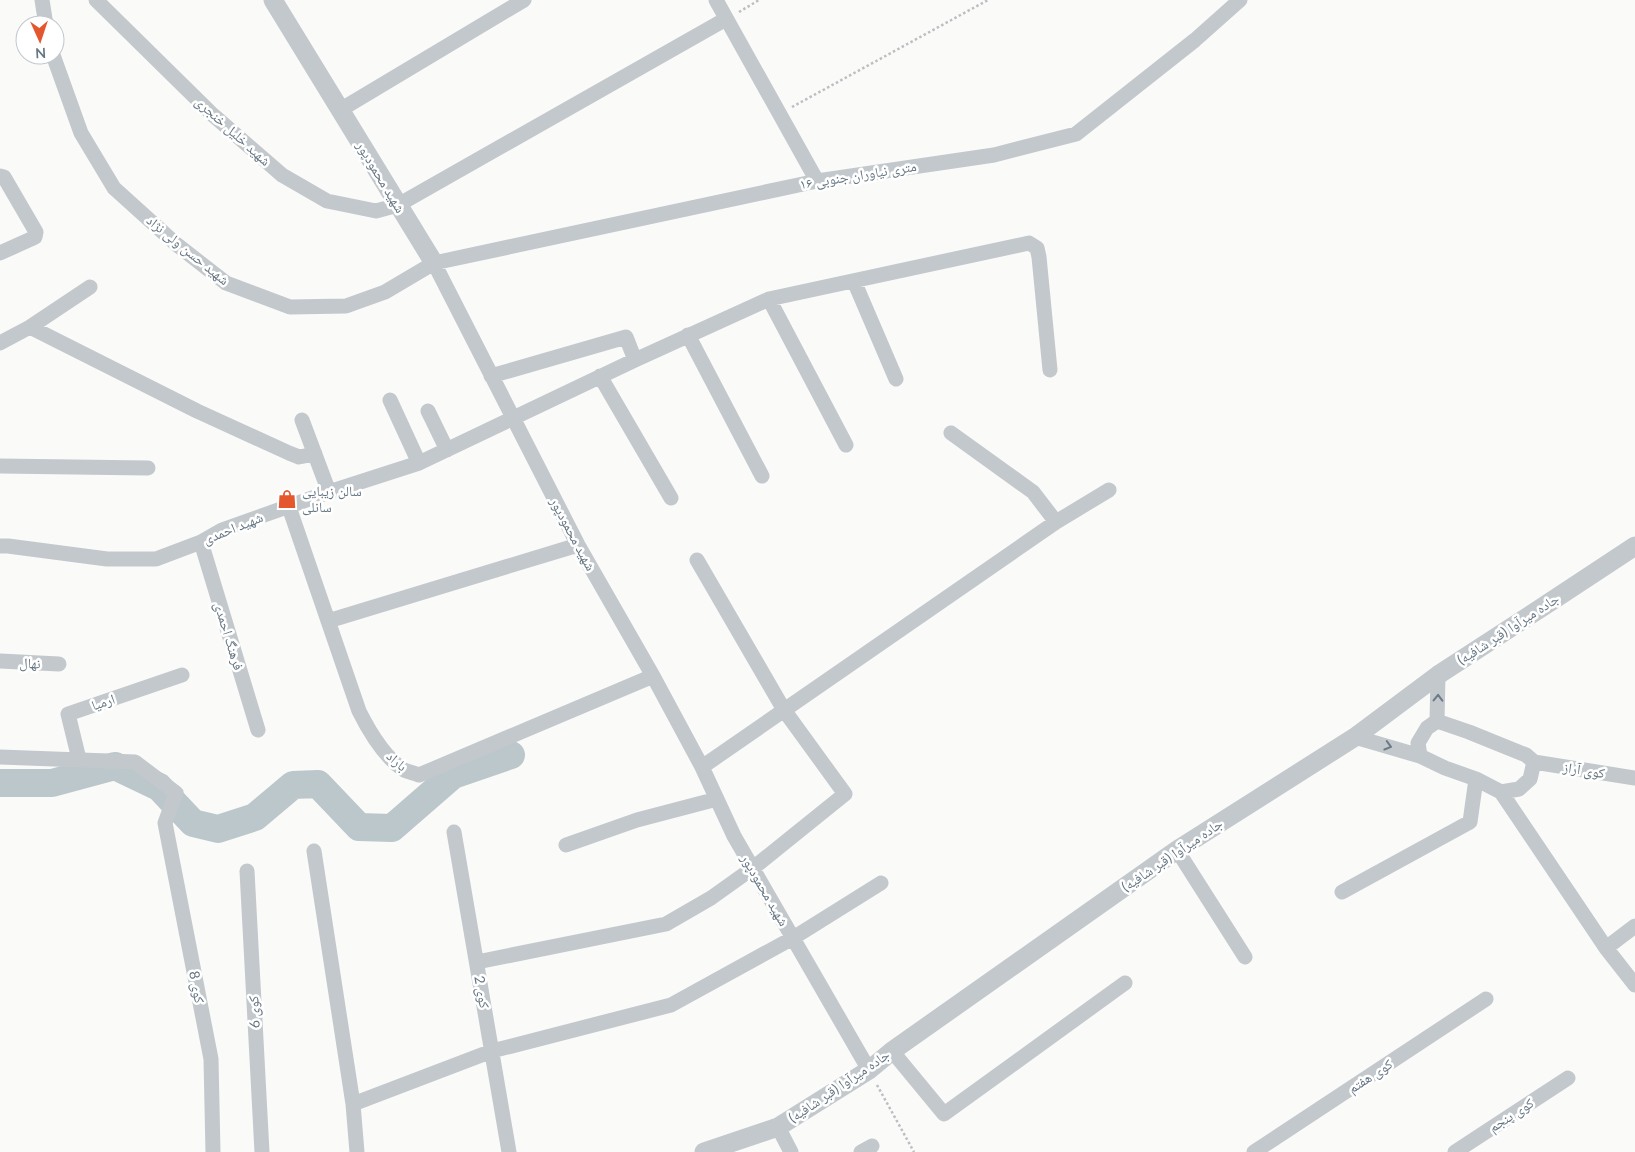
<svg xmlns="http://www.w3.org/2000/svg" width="1635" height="1152" viewBox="0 0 1635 1152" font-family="Lato,'Noto Naskh Arabic',sans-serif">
	<rect width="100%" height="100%" fill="#fafaf8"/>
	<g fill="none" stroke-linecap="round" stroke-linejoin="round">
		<!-- river -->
		<path stroke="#bbc7cb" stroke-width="28" d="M0 783H52L115 766 159 787 193 823 218 829 255 817 293 785 318 784 359 827 392 828 453 775 511 755"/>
		<!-- path -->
		<path stroke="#bbbfc2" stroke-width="2.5" stroke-dasharray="2.5 2.5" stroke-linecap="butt" d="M739 12 759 0
			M792 107 988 0
			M877 1085 914 1152"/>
		<!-- minor -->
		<path stroke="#c3c8cc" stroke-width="15" d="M42 0 46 25
			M96 0 213 115 282 175 327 201 376 211 398 205 726 19
			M716 0 817 181
			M53 55 81 133 114 188 176 244 226 283 290 307 346 306 385 292 434 263 817 181 994 155 1076 134 1195 40 1240 0
			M340 110 524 0
			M0 176 4 177 36 232 35 237 31 239 0 253
			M434 263 578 545 653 676 702 767 734 836 869 1070
			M854 281 896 379
			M769 299 846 445
			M30 327 197 411 289 453 299 457 315 454
			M688 335 762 476
			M0 343 30 327 90 287
			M491 376 626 337 635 360
			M600 376 671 498
			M390 400 419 463
			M428 411 447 450
			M302 420 329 492
			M951 433 1033 492 1056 522
			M0 466 148 468
			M289 507 359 711C369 731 384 757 404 770 409 772 414 773 419 775L653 676
			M201 542 258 730
			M0 546H8L107 559H156L201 542 222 530 329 492 419 463 635 360 769 299 1029 243 1037 248 1039 257 1050 370
			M328 621 578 545
			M0 661 59 664
			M1437 721 1469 732 1526 755 1534 762 1530 779 1519 789 1501 792 1476 779 1445 768 1420 756 1418 743 1427 728Z
			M1437 721 1438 675
			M1355 737 1420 756
			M0 757 135 762 176 793 165 823 211 1059 213 1152
			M79 759 68 714 182 675
			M1534 762 1635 778
			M702 767 1056 522 1109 490
			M1501 792 1606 948 1635 985
			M454 832 509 1152
			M566 845 637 820 717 799
			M1177 850 1245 957
			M314 851 353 1104 357 1152
			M247 871 262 1152
			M1342 892 1470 822 1476 779
			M1606 948 1635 926
			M477 962 666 924 711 898 753 868 845 794 784 710 697 560
			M892 1051 944 1114 1125 983
			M353 1104 492 1051 671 1005 793 938 881 883
			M778 1127 791 1152
			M861 1152 872 1146
			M1254 1152 1486 999
			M1455 1152 1568 1078"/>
		<!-- tertiary -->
		<path stroke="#c3c8cc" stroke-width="19" d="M273 0 434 263
			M704 1152 778 1127 869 1070 892 1051 1177 850 1355 737 1438 675 1544 606 1635 546"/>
	</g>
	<!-- one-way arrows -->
	<defs><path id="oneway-chevron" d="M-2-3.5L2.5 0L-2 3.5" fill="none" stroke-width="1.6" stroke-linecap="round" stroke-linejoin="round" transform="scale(1.25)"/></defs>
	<g stroke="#6a7a87">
		<use href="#oneway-chevron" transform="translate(1438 698) rotate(-89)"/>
		<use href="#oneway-chevron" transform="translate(1388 746) rotate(16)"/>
	</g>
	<!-- icons -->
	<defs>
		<g id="shop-bare" transform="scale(1.5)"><path d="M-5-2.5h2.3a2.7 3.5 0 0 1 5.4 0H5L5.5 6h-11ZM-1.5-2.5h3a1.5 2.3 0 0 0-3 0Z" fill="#e4572e" stroke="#fff" stroke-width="2.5" paint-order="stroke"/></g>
	</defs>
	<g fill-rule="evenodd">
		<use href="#shop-bare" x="287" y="499"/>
	</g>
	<g text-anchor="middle" stroke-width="5" stroke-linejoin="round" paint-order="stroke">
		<!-- street labels -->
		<g font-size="14" fill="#657683" stroke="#fff">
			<text transform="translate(233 131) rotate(42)" y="5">شهید خلیل خنجری</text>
			<text transform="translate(858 175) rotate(-9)" y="5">۱۶ متری نیاوران جنوبی</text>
			<text transform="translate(381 177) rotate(59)" y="5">شهید محمودپور</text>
			<text transform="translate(188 250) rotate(39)" y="5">شهید حسن ولی نژاد</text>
			<text transform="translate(233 528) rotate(-22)" y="5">شهید احمدی</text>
			<text transform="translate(573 534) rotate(62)" y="5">شهید محمودپور</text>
			<text transform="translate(1508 629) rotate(-33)" y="5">جاده میرآوا (قبر شافیه)</text>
			<text transform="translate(229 636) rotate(73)" y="5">فرهنگ احمدی</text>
			<text transform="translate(30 663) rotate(3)" y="5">نهال</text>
			<text transform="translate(103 702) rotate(-19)" y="5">ارمیا</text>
			<text transform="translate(397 761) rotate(41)" y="5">باراد</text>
			<text transform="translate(1584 770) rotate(9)" y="5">کوی آراز</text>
			<text transform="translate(1172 855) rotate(-34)" y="5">جاده میرآوا (قبر شافیه)</text>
			<text transform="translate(765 890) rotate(60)" y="5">شهید محمودپور</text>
			<text transform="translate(197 987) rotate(79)" y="5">کوی 8</text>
			<text transform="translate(482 992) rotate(80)" y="5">کوی 2</text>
			<text transform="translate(254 1012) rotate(-93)" y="5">کوی 6</text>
			<text transform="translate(1370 1076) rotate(-33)" y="5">کوی هفتم</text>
			<text transform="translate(839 1086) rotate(-34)" y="5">جاده میرآوا (قبر شافیه)</text>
			<text transform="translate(1511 1115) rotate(-33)" y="5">کوی پنجم</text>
		</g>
		<!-- poi labels -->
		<g font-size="14" fill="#657683" stroke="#fff" text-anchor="start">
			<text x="302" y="496">سالن زیبایی<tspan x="302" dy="16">سانلی</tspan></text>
		</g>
	</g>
	<!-- north arrow -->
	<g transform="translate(40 40) rotate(177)"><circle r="24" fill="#ffffff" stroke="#c1c8cd"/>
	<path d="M0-4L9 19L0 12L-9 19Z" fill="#e4572e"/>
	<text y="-8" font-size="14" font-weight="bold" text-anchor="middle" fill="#657683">N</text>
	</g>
</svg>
